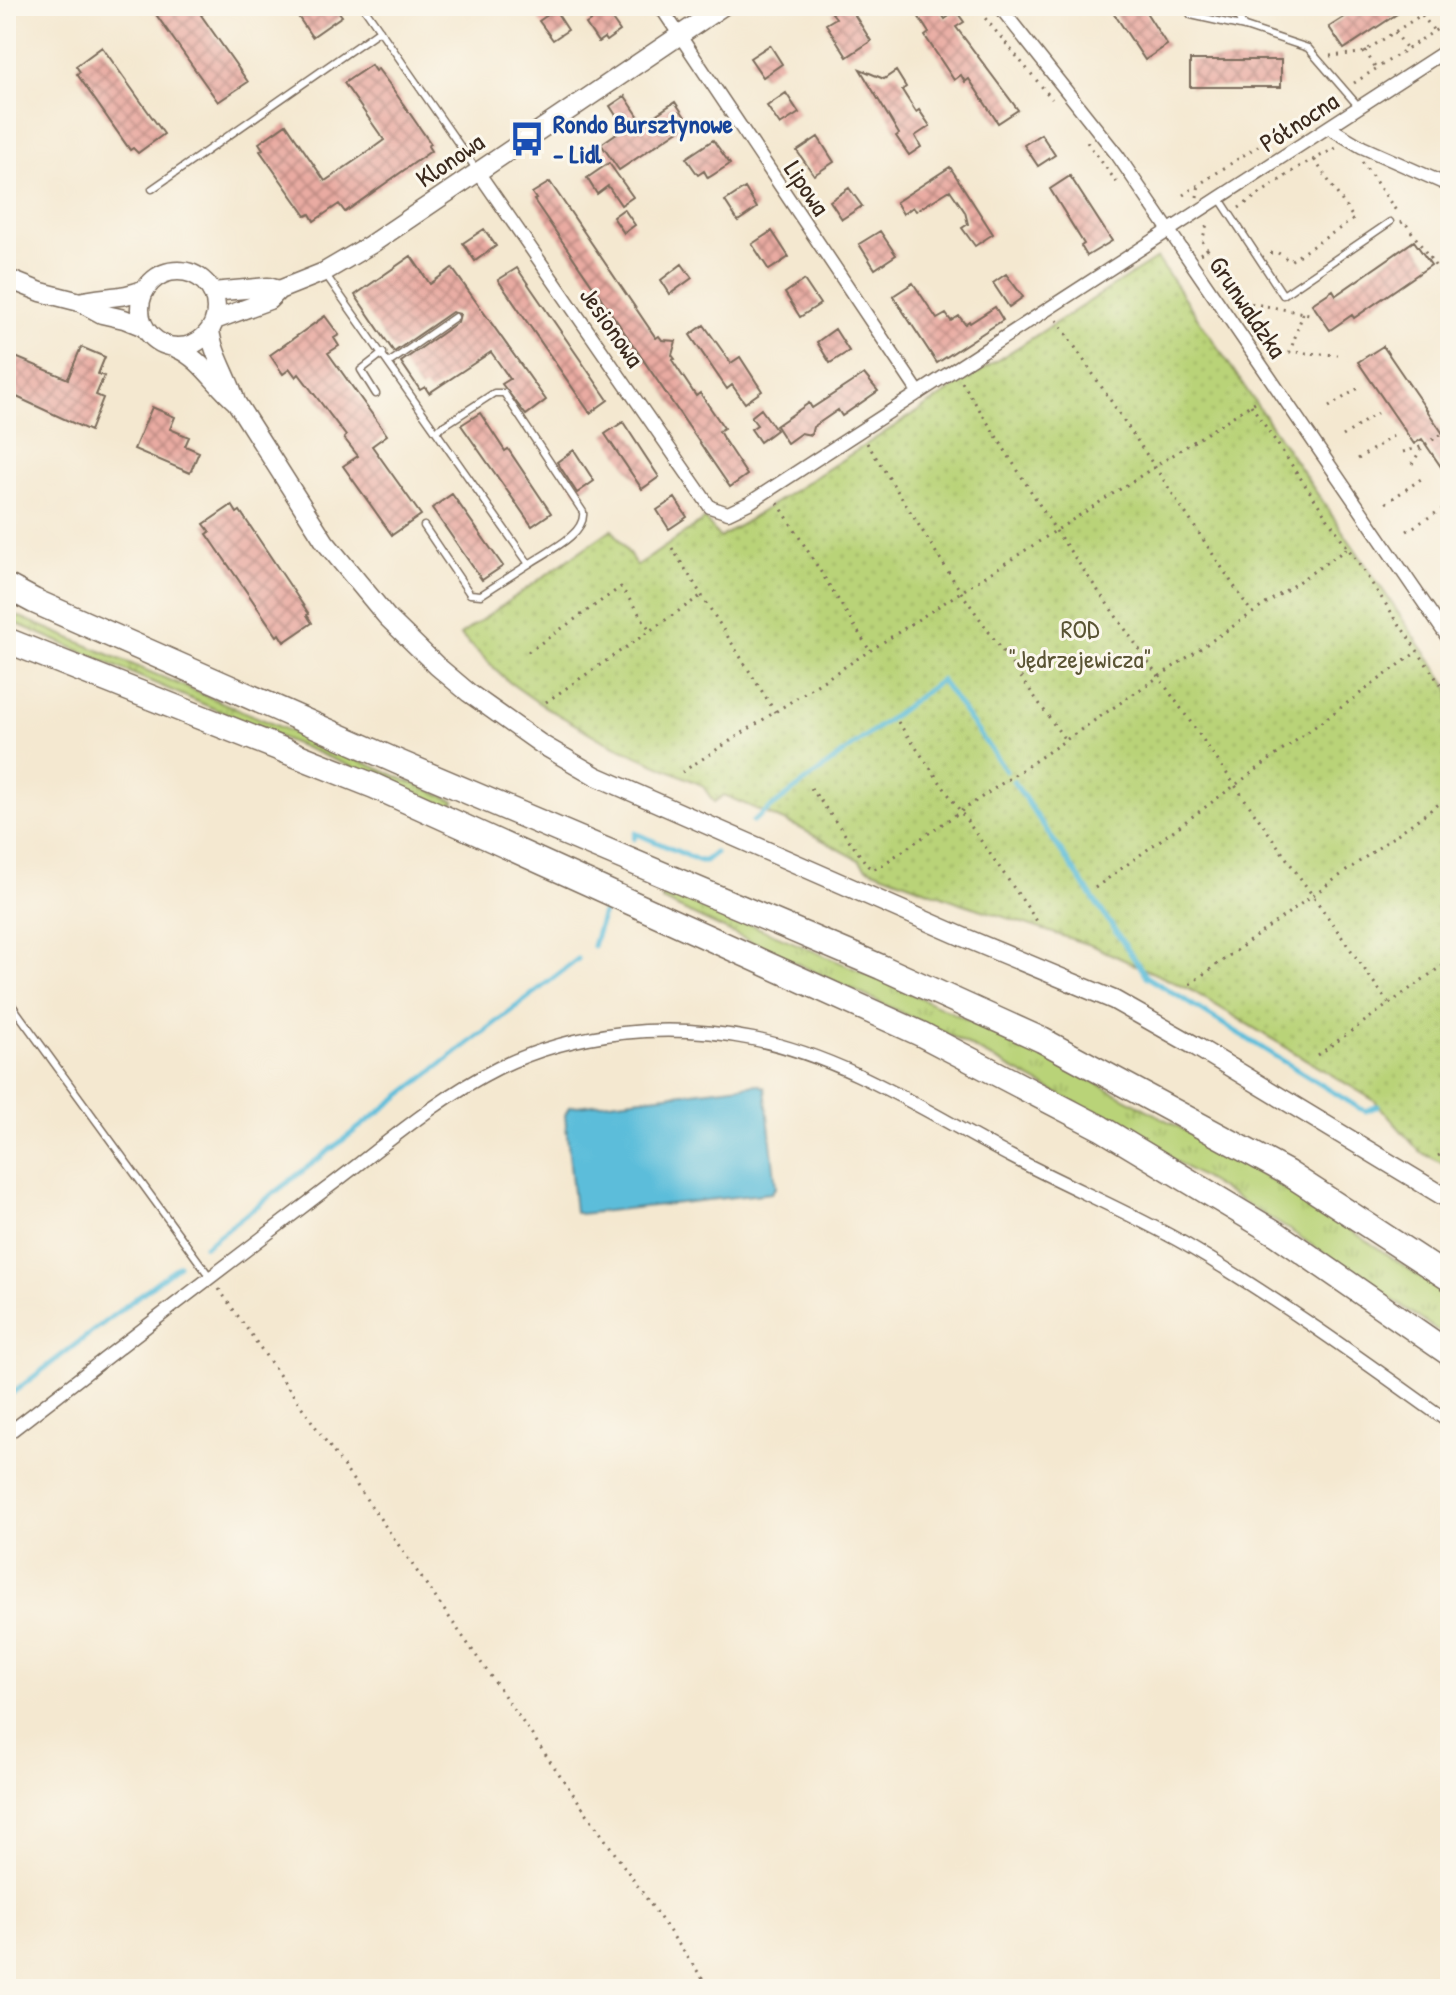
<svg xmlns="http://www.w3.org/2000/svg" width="1456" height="1995" viewBox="0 0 1456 1995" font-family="'Patrick Hand',sans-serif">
	<defs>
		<pattern id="grass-tufts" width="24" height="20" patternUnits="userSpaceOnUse" patternTransform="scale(2)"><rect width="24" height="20" fill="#b9d378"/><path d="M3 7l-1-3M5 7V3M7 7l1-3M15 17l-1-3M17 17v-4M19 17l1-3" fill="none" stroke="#a0b567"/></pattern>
		<pattern id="park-dots" width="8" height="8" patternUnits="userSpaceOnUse" patternTransform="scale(2)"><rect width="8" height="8" fill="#b9d378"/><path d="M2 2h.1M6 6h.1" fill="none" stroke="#a0b567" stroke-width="1.8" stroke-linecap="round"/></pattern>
		<pattern id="building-cross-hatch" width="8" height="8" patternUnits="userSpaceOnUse" patternTransform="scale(2)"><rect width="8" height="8" fill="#e9aba2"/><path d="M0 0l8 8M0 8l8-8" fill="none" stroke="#be8b83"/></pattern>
	</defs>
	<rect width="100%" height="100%" fill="#fbf7ec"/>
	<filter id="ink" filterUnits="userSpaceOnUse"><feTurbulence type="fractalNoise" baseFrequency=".0125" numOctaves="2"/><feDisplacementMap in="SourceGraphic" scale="16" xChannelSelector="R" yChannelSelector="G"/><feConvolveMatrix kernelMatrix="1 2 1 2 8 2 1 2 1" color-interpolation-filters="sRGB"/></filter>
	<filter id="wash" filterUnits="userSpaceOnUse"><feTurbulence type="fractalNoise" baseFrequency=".006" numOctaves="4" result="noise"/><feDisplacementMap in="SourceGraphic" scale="32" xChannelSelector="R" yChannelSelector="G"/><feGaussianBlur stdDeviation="1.8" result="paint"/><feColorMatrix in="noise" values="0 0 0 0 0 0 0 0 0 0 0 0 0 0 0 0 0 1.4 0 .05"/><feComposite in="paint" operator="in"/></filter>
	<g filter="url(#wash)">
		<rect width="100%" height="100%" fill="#f4e8d0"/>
		<!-- grass -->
		<path fill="url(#grass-tufts)" stroke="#7a7e4b" stroke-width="2" d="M6 611 455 801 452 808 298 745 6 619Z
			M665 890C940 999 1209 1124 1450 1298V1339L1291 1231 1102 1117 953 1037 662 900Z"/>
		<!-- park -->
		<path fill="url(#park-dots)" stroke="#7a7e4b" stroke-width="2" d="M1157 258 1450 689V1167L1420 1152 1375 1101 1189 989 1093 946 958 902 865 867 859 860 800 828 724 795 714 802 702 785 602 740 540 704 509 682 460 635 612 529 637 566 705 519 720 538Z"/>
		<!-- water -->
		<path fill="#5cbdda" stroke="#4c747c" stroke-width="2" d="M758 1084 765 1088 776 1187 771 1193 580 1214 575 1212 565 1115 569 1107Z"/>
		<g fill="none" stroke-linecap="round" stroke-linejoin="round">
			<!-- stream -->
			<path stroke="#5cbdda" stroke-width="5" d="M1013 781 1146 976 1359 1108 1366 1111 1378 1106
				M753 821 941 680 1006 771
				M634 839 635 833 700 861H705L715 853
				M593 946 603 913
				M205 1246 578 959
				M6 1398 179 1265"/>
		</g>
		<g id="blocks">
			<!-- building -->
			<path fill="url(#building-cross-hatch)" d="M150 6H214L201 15 248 82 218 102Z
				M291 6H334L342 16 312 37Z
				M842 6H849L871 41 847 57 826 24 836 18 832 13Z
				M922 6H936L945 19 956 11 964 22 956 27 1018 110 998 123 969 79 965 82 961 75 954 80 925 36 929 33 915 11Z
				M1109 6H1142L1167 45 1145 60Z
				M1362 6H1409L1344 49 1329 27Z
				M555 10 568 30 553 40 539 21Z
				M606 11 620 31 606 41 604 38 598 42 586 24Z
				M770 45 782 64 763 77 750 58Z
				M102 47 164 134 138 153 133 148 130 150 77 74 80 72 76 66Z
				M1190 60H1281V87H1190Z
				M371 65 375 71 378 69 390 85 431 144 428 146 431 151 345 212 339 204 314 221 310 214 306 216 260 151 263 149 259 143 286 124 325 181 369 151 384 140 344 83Z
				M860 69 884 79 896 71 906 87 902 90 916 112 919 110 930 126 915 136 921 147 909 155 896 136 899 134Z
				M786 93 799 113 780 125 767 106Z
				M625 96 643 123 675 102 689 123 619 170 601 144 624 128 610 106Z
				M1041 134 1055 155 1038 166 1024 145Z
				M818 137 834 162 814 175 797 151Z
				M713 140 730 164 708 178 704 171 698 175 686 158Z
				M609 163 633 197 621 205 608 186 597 194 587 178Z
				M950 167 993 234 975 246 962 228 968 224 965 212 950 190 916 211 913 207 903 214 896 202Z
				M1070 176 1112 241 1087 256 1081 246 1084 244 1050 189Z
				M550 182 656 338 659 336 662 340 676 341 672 355 675 359 672 360 696 396 700 393 724 428 719 431 724 440 747 475 730 487 534 200 536 199 532 193Z
				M745 188 757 208 738 221 725 201Z
				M849 188 862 206 842 219 830 201Z
				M624 209 635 225 624 233 613 217Z
				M484 229 496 246 475 261 463 243Z
				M772 231 789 257 769 270 752 244Z
				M880 231 896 255 875 269 859 244Z
				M1414 241 1431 265 1354 318 1352 315 1330 330 1312 304 1333 290 1336 295Z
				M411 256 430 284 452 268 546 400 526 415 502 384 510 379 491 352 429 393 425 387 420 390 401 362 458 322 460 314 452 312 394 352 355 295Z
				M682 264 692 278 670 294 661 280Z
				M517 268 608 400 590 413 498 280Z
				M1006 274 1023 297 1009 307 993 283Z
				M804 280 820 304 800 317 785 293Z
				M913 283 937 319 946 314 951 321 959 316 965 324 969 321 970 323 995 307 1003 320 937 363 893 296Z
				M325 316 339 335 334 338 339 346 328 353 387 435 372 446 421 515 392 535 343 466 358 456 344 438 346 436 299 374 296 377 290 369 283 374 270 355Z
				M704 325 731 363 740 357 762 391 745 403 732 385 727 389 690 335Z
				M835 329 849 351 830 363 817 342Z
				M1383 346 1450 444V480L1422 439 1414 444 1358 362Z
				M81 347 105 357 98 374 104 376 96 395 103 398 90 431 6 392V353L68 379Z
				M864 374 878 391 842 416 838 410 813 427 811 435 801 433 787 443 776 426 809 403 812 408Z
				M152 407 175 417 170 429 189 437 185 446 199 452 190 473 134 449Z
				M761 409 776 430 760 442 751 429 757 425 751 417Z
				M480 413 505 451 508 449 551 513 532 526 461 425Z
				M623 422 659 477 642 489 605 434Z
				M574 450 594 481 577 493 557 462Z
				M452 494 503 566 482 580 432 508Z
				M675 498 687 517 669 529 657 510Z
				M232 505 237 513 240 511 309 614 307 615 312 623 284 642 279 634 277 636 207 534 210 532 204 524Z"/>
		</g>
	</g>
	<g filter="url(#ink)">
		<use href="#blocks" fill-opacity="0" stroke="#7c6c5c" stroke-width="2"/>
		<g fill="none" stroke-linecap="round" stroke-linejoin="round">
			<!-- lane casing -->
			<g stroke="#7c6c5c" stroke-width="9">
				<path id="lane" d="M363 6 476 169
					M1185 6 1191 15 1245 27 1308 48 1360 108
					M1231 6 1244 27
					M152 189 380 30
					M1220 199 1283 295 1390 222
					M326 275 529 564 481 595 470 594 424 526
					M390 362 455 317
					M376 394 361 370 383 353
					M437 430 494 393H504L583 512C586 535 546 552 529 564
					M6 997 210 1277"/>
			</g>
			<!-- street casing -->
			<g stroke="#7c6c5c" stroke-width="15">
				<path id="street" d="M660 6 919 393
					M999 6 1118 156 1450 641
					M1330 128 1362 147 1450 186
					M478 172 710 507 728 513 749 503 1450 48
					M6 1435C112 1353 219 1270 326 1189 381 1148 436 1099 498 1068 577 1030 667 1022 753 1039 847 1058 928 1113 1012 1157 1069 1187 1129 1212 1185 1244 1277 1298 1364 1361 1450 1423"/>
			</g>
			<!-- secondary casing -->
			<g stroke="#7c6c5c" stroke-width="21">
				<path id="secondary" d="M140 309a38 38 0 1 1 76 0a38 38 0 1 1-76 0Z
					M6 278 41 292 80 302 102 314 124 319 144 327
					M212 292 268 287 279 290
					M80 302C102 296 124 299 145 289
					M215 320 269 300 279 290 324 272 370 245 723 6
					M210 330C213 355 229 378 236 402L325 542 387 617 437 666 469 693 541 744 596 776 963 937 1114 1000 1197 1047 1450 1200
					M176 348C202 359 215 385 236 402"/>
			</g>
			<!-- highway casing -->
			<g stroke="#7c6c5c" stroke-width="27">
				<path id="highway" d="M6 586 34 601 398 762 881 967 1042 1040 1288 1173 1450 1279
					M6 640 374 786 921 1034 1101 1128 1277 1234 1450 1354"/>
			</g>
			<!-- path -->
			<path stroke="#7c6c5c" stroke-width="3" stroke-dasharray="2 6" stroke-linecap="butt" d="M975 6 1052 99
				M1422 15 1434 31
				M1395 32 1407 49
				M1365 51 1376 68
				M1330 56 1362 53 1435 6
				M1354 83 1450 21
				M1087 142 1118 184
				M1362 162 1397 212
				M1183 195 1334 96
				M1197 197 1199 184
				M1239 208 1299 167 1336 148
				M1401 223 1404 221 1450 287
				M1207 249 1244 302 1309 314
				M1270 253H1278L1290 261 1354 219 1314 159
				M1200 254 1207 249 1202 241 1207 224
				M1303 313 1290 352 1338 355
				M1057 320 1252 613
				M962 382 1056 531 1389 1004
				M1251 405 1450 699
				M1329 407 1360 387
				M1343 436 1377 413
				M867 443 961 592 1065 740
				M1403 452 1423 446 1450 429
				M1358 459 1393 436
				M1412 464 1423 446
				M778 503 870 651
				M1386 503 1421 479
				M1407 531 1442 509
				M672 548 775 712
				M1450 553 1442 564 1450 566
				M528 652 621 587 650 630
				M546 702 702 595
				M898 722 1039 924
				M682 772 1255 402
				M811 788 868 866 874 869 879 867 1348 548
				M1095 888 1418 651
				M1190 984 1450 796
				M1318 1055 1450 960
				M1438 1156 1450 1149
				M219 1289 710 1989"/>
			<!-- lane -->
			<use href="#lane" stroke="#fff" stroke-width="6"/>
			<!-- street -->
			<use href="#street" stroke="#fff" stroke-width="12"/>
			<!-- secondary -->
			<use href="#secondary" stroke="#fff" stroke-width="18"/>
			<!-- highway -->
			<use href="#highway" stroke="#fff" stroke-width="24"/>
		</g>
	</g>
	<!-- icons -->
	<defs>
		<g id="bus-bare" transform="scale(2.76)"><path d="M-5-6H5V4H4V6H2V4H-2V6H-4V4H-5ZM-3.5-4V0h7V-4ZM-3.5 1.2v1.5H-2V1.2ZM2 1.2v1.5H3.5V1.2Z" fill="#1a4fb4" stroke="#fbf7ec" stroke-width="2.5" paint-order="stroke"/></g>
	</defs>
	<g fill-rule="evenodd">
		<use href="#bus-bare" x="527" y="139"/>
	</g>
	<g text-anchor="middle" stroke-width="6" stroke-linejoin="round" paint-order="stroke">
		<!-- street labels -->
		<g font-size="26" fill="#3b2a1e" stroke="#fbf7ec">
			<text transform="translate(1299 122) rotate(-33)" y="9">Północna</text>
			<text transform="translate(450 160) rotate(-34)" y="9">Klonowa</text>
			<text transform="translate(807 188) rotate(56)" y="9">Lipowa</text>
			<text transform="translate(1248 307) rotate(56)" y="9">Grunwaldzka</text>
			<text transform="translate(612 327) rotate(55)" y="9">Jesionowa</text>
		</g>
		<!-- transit labels -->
		<g font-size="26" font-weight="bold" fill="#164399" stroke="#fbf7ec" text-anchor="start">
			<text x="553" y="133">Rondo Bursztynowe<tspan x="553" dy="30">- Lidl</tspan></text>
		</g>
		<!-- park labels -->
		<g font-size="26" fill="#5a5434" stroke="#fbf7ec">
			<text x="1080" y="638">ROD<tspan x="1080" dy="30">"Jędrzejewicza"</tspan></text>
		</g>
	</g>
	<!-- margin -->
	<rect width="1456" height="1995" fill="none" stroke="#fbf7ec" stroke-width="32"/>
</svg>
